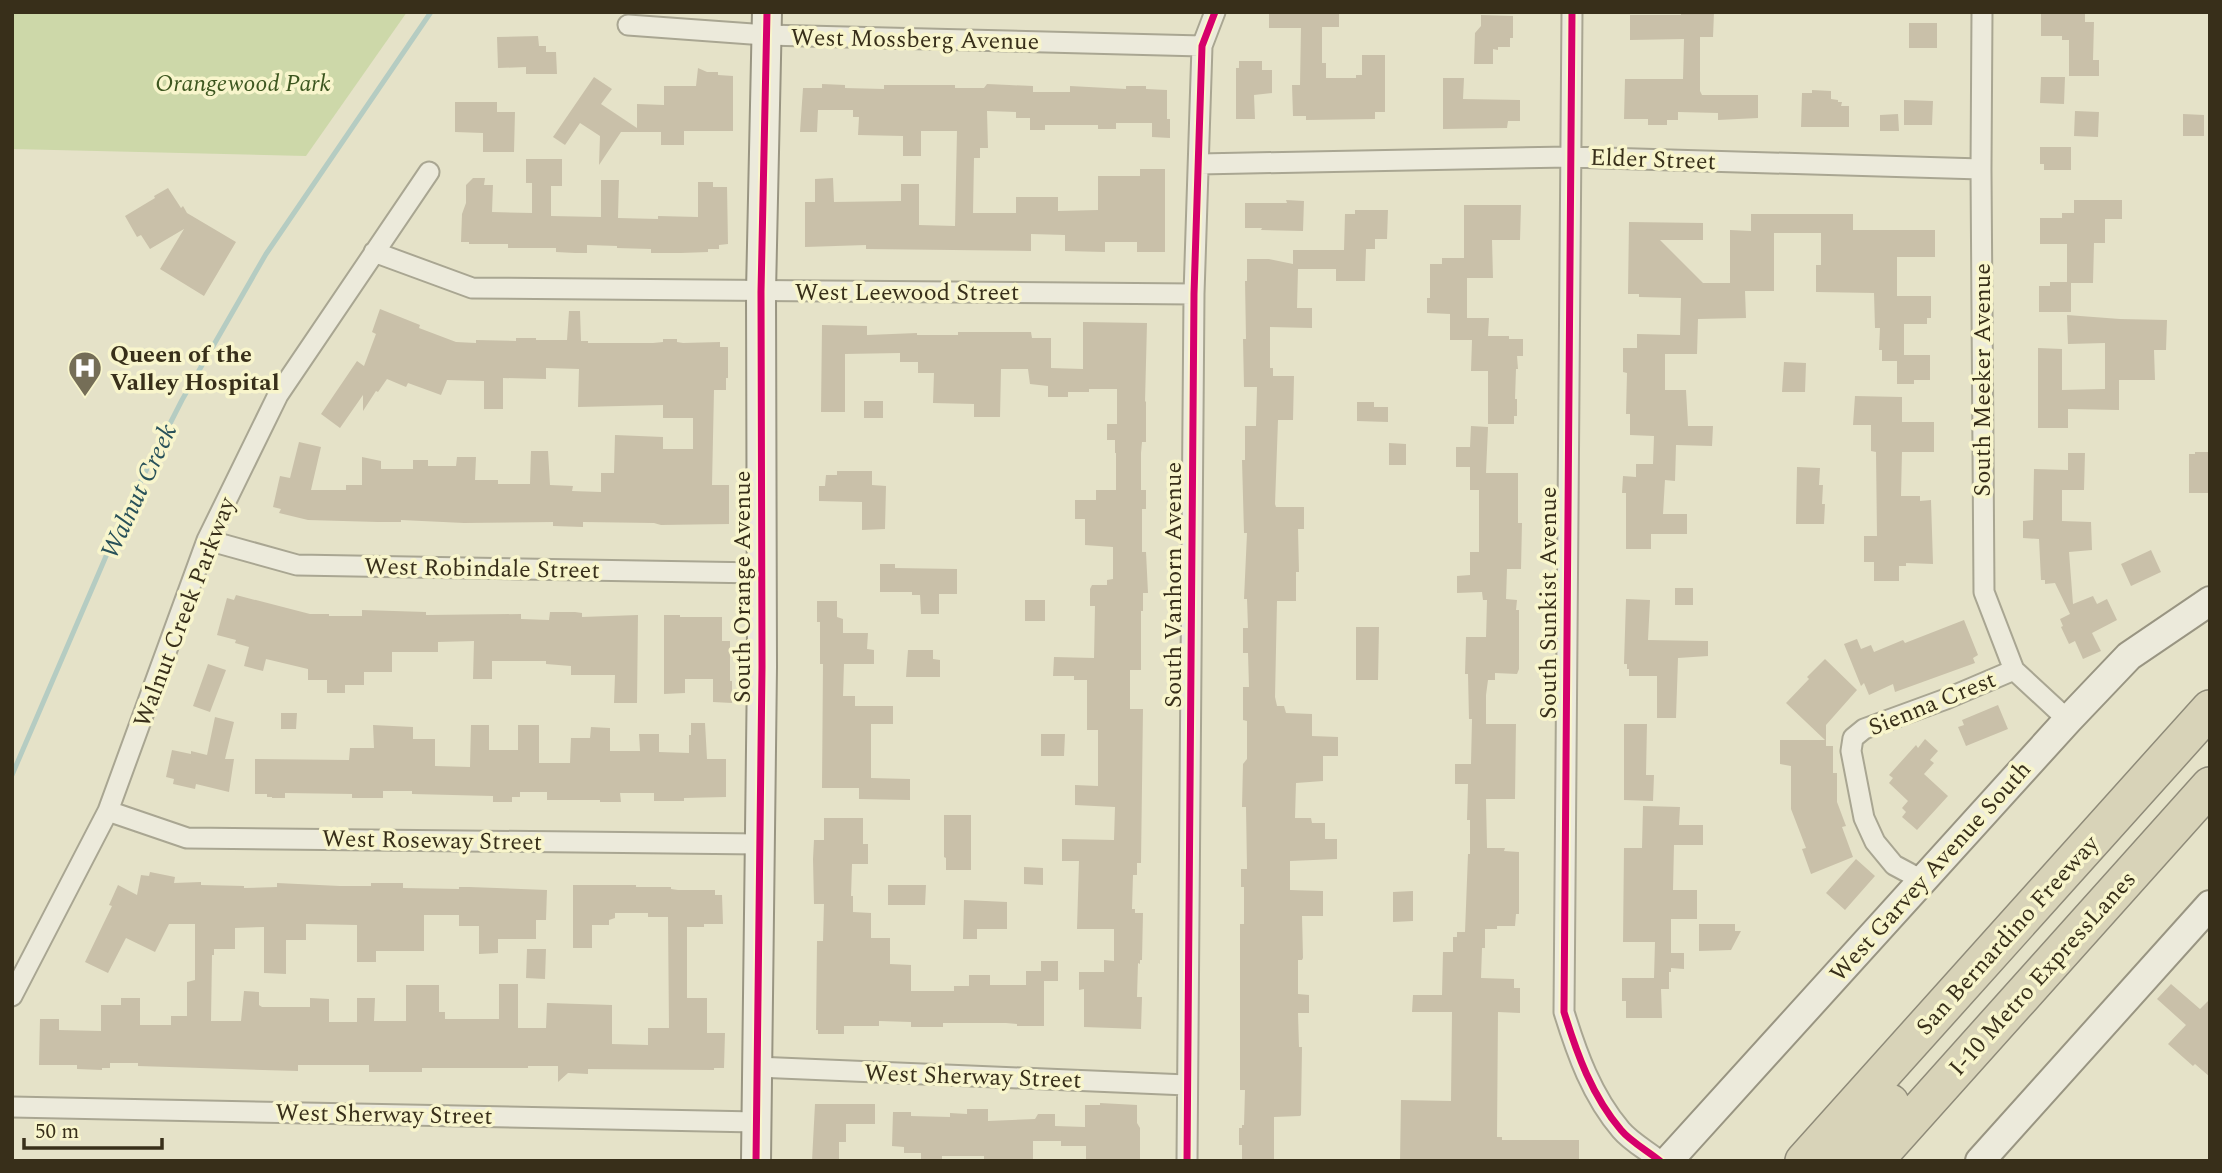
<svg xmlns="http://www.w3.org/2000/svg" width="2222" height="1173" viewBox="0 0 2222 1173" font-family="Spectral,serif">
	<rect width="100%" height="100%" fill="#e5e2c8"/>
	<!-- green -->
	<path fill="#cdd8a9" d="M12 12H407L306 156 12 149Z"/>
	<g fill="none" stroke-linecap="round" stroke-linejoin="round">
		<!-- stream -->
		<path stroke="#b5ccc2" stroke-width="5" d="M12 775 125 512 182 400 266 254 431 12"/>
	</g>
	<!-- building -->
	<path fill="#c9c0a9" d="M1269 12H1339V27H1322V63H1326V78H1356V75H1362V55H1385V112H1375V119L1306 120V116H1293L1292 85H1300L1301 28H1269Z
		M1681 12H1714L1713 37H1700V91L1702 95H1758V118L1718 120V113L1678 112V120H1667V125H1648V119H1624L1625 79H1683L1684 39 1630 40V15H1681Z
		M2041 12H2085V22H2094L2093 60H2099V76H2069V40H2062V36H2041Z
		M1481 15 1513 16V38H1510V47H1498V50L1493 49V64H1474L1475 33 1481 26Z
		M1909 23H1937V48H1909Z
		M538 36 539 46H546V52H556L557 74H526V67L498 68 497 37Z
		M1239 61H1262V70H1272V93L1254 95 1255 119H1236V68H1239Z
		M698 68 707 72H718V75L733 76V131H684V145H661V132H621L599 165 600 136 580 123 565 145 553 137 594 77 612 89 601 104 637 128V104L664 105V86H696Z
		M2041 77H2065L2064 104 2040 103Z
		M1443 78H1464L1463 99 1520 100V121H1508L1507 128 1443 129Z
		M822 84 845 85V88L884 89V85H955V88H984L987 84 1009 85 1033 86V92H1070V86L1126 89V86H1146V89L1167 90V119H1170V138L1152 137V123H1116V129H1098V125H1045V130H1030V118H1016V112L987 111 988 148H980V158H974L973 213H1016V197H1058V211L1098 210V176H1140V169H1165V252H1137V242H1105V252L1065 251V235L1031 234V251L866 249V245L805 247V202H815V179L833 178 834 202 901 201V184H919V225L955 226 957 131H921V156H903V136L858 135 859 117H853V110H818L817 132H800L803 88H822Z
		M1812 90 1831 91V99L1838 100V102H1842L1841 106H1849V127H1801L1802 93H1812Z
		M1904 100 1933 101 1932 125H1904Z
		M455 102H497V112H515L514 152H483V133L455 132Z
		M2075 111 2099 112 2098 137 2074 136Z
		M1898 114 1899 131H1880V115Z
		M2183 114 2204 115V136H2183Z
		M2040 147H2071V170H2044V164H2040Z
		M526 159H562V186H551V216L601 217V180H619L618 218 658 219V216L698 217V182H713V187H727L728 244 719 245V249H708V252L681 253H651V249L617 248V246L587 245V253H575L556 252V248H508V244H469V242H461L462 214 466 203V185L473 178H485L484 185H493L492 212 532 213V183H526Z
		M168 188 181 208 183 206 187 213 236 242 204 296 160 269 184 229 150 249 141 235 137 237 125 216 155 198 154 196Z
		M1286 200 1304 201 1303 231 1261 230 1262 228H1245V203H1287Z
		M2074 200H2122V219H2105V243H2094L2093 283H2071V312H2039V286H2050V282H2067V244H2040V218H2062V213H2074Z
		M1464 205H1521L1520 240H1492L1493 278H1467V318H1489L1488 336H1509V339H1523V356H1517L1518 369H1516L1515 399H1517V416H1514V424H1488V371H1471L1472 340H1450V314L1427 313V298H1430V264H1442V258H1464Z
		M1355 210H1388L1387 239H1375V249H1366L1365 281H1336V269H1298L1297 308H1312V328L1270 327V368H1273V376H1294L1293 420H1278L1275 504 1276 507H1304V529H1298L1299 572H1296V601H1277L1275 697 1277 706H1284L1286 713 1312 714V736L1338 737V756H1323V781L1296 783 1295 818H1311L1312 823H1325V839H1337V859L1290 861V890L1323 891V916H1302L1303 958 1302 960H1298V994L1309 995V1013H1298L1299 1047H1302L1301 1115 1300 1116 1274 1117V1161H1242V1145H1239V1128H1242V1125H1244L1245 1090H1240V924H1244V887H1241V869H1247L1246 807H1242L1243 764 1247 759V721L1243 720V687H1249L1248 653H1243V628H1248L1247 599H1244L1247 533H1244L1242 460H1245V426H1256L1257 387H1244L1243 339H1246L1245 281H1247V259H1269L1293 264V250H1344L1345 214H1355Z
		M1751 214H1853V230H1935V257H1897V296H1931V318H1927V324H1904V355H1930V380H1914V384H1897V361H1882V350H1879L1880 328H1875L1874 293 1816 292V265H1821V233H1774V291H1745L1746 318 1698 319 1697 354H1665V390H1686L1688 426H1713L1712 446 1676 445 1675 481 1665 480 1663 514H1687V534H1651V549H1626V493H1622L1623 476 1636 477V464H1653L1654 436 1630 435V414H1626L1627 373 1623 372V348H1637V334L1680 335 1681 298 1639 297V294H1628L1629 222 1703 223V240H1660L1703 283H1730V230L1751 231Z
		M380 309 420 325 419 328 456 342 476 343V340L516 341V338H536V340H567L569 311H580L581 341H588V343H653L663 342V339H677V342L683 343 720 342V347H728V378H726V390H714L712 485H729V524L661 525 654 523 583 522V527L553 526V522L464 523 401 520V522H378L308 520 279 513 281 509 273 507 280 476 290 478 299 442 321 447 311 490H346V485H362V457L381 461V469H413V460H428V466H456L457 457H476L475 480H498V484H530L531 451H548L550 485 573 486 572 491 601 492V473H614L615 435 663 437V449H693V418H663V405L578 407 579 369 546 368V379L503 378V409H484V381L447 380 441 395 408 383 406 387 387 379 378 392 376 391 363 411V395L340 428 321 414 357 361 364 366 376 334 372 332Z
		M2067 315 2120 319 2167 320 2166 350H2154L2155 380H2119V410L2068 409V428H2038V348L2062 349V390L2105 389V343L2068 344Z
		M1083 322 1147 323 1145 402 1146 401V442H1142L1141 453V490H1146V509H1142V552H1146L1148 593H1143V611H1141V670H1130V709H1143L1141 863H1137V875H1133L1132 909H1135V913H1143L1142 960H1140V964L1138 963 1137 997H1142L1141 1029 1084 1027V989L1079 990V972H1104V960L1114 961V929H1077L1079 861H1062V839L1114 840 1115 807 1075 805V785L1098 786V730H1087V680H1074V676H1053L1054 657 1094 658 1095 606H1090V589L1092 585H1107V580L1113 579V547L1085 545V519H1075V500H1096V490H1116V453H1115V440H1107V424H1117V389H1089V392H1068V397H1048V386L1030 384 1028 369H1001L1000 417H974V404L933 403 934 373H918V362H900V353L845 354V412H821L822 325 867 326V335L917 333V335H958V332H1031L1032 338H1051V368L1083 369Z
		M1784 362 1806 363 1805 392H1782Z
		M1855 396 1902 397V422H1934V452H1902L1901 496H1920V501L1931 500 1933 564 1906 563V566H1899V581H1874V562H1864V536H1877L1876 452 1871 451V425H1853Z
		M864 401H883V418H864Z
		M1357 402H1374V407H1388V422L1357 421Z
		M1471 426 1488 427 1486 473H1518V523H1522L1521 569H1507L1506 599 1517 600 1516 610H1519V669L1517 674 1495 673V680H1488L1486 695V724H1516L1515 799H1486L1487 848H1505L1504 851 1519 852V914H1516L1515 926H1497V929H1485V948H1482L1481 978 1514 979V988H1520V1013L1498 1012 1497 1137H1502V1140H1579V1161H1400L1401 1100 1451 1101 1452 1012H1412L1413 995H1442L1443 952H1453V937H1457V932H1465L1468 854H1470V820H1467L1468 784H1455V764H1471L1472 719H1469L1468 674H1465L1466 637H1486L1487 600H1483L1482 592 1457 593V576L1470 575V552H1479V490H1470V467H1456V447H1470Z
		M1389 443 1406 444V465H1389Z
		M2195 452H2210V493H2189V454H2195Z
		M2068 453H2085L2084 490H2062V521L2091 522 2092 550 2069 552 2073 604 2093 596 2097 604 2107 599 2117 620 2092 633 2101 651 2083 659 2075 641 2069 644 2061 627 2063 626 2060 619 2070 614 2055 583 2045 584V580H2041L2039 539 2023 538V521L2033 520 2034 469 2068 470Z
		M1797 467 1820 468 1819 485H1823L1822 504H1825L1824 524H1796Z
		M837 471H872V485L886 486 885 529 862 530V502L819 501V486H825L826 475H837Z
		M2151 550 2161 572 2131 586 2121 564Z
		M880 564H895V568L957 569V594H939V614H921L920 595H912V592H880Z
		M1675 588H1693V605H1675Z
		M236 595 310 614H329V616H362V610L426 612V615L521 614V619L549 620 550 612H575L582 613V617L638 615 637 703H614L615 675H571V666L546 664V661H492V679H473L474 641 438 642V652H392V672H364V685H345V693H327V680H308V669L266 659 263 671 244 666 249 647 235 643 236 640 217 635 227 598 234 600Z
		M1626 599 1650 600 1648 640 1708 641V656L1678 658 1676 718H1657V676H1629V669H1627V664H1624Z
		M1025 600H1045V621H1025Z
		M817 601H837V617L843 619V633H868L867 649 874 650V664H844L843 696H855V706H893V724H871V778L910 779V800L859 799V788H822L823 664H820V622H817Z
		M664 615H680V617H722V641H730V681H732V703L713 702V679H685V693L664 694Z
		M1964 620 1978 655 1973 658 1975 663 1895 692 1893 684 1869 695 1864 683 1861 686 1844 644 1857 639 1861 649 1871 645 1874 652 1903 640 1905 643Z
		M1356 627H1379L1378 680H1356Z
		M908 650H933V659L940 660V677H906Z
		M1825 659 1857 690 1826 725V746H1833V773H1837V802L1846 826 1842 827 1853 857 1811 874 1802 849 1806 848 1791 809V766L1780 764V740H1825L1786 703 1809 679 1807 677Z
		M208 664 226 670 210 712 193 706Z
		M1998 705 2008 729 1966 746 1958 727 1964 725 1962 720Z
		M281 713H297L296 729H281Z
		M215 717 234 722 225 759H234L229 792 196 784 195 789 173 784 174 779 166 777 172 750 191 754V751L207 755Z
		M691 723H705L707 759H726V797L684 798V801H654V793H620L621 802H600V800H547V792H520V797H512V802H493V796L412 794V791H383V798H352V794L285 793V798H272V797H267V794H255V759L349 760 350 748H374L373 725 413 727V739H435V766L470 767 471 725H489V750H518V725H539V763H570L571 738H590L591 727 610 728V751H640L639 734H659V752L689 753V735H691Z
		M1624 724H1647L1646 775H1654L1653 801 1624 800Z
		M1041 734H1065L1064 756H1041Z
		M1925 739 1938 751 1930 760 1934 763 1924 774 1948 796 1917 830 1902 817 1906 812 1902 808 1908 801 1889 783 1893 778 1889 775 1916 745 1918 748Z
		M1643 806 1680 807 1679 825H1703V845H1674L1673 890H1697V919H1671V953H1684V969L1671 968V972H1669V989H1661L1662 1018H1626V1001H1622V978H1654L1655 942H1623L1624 848H1642Z
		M944 815H971V870H946V858L944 857Z
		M824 818H863V844H868V864H852L851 896H853V912L871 913V938H890V964L911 965V991H954V986H969V975H990V985H1026V971H1041V961H1058V981H1044V1026H1017V1024L1006 1023H943V1027H911V1022L879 1021V1026H844V1034H818V1030H816L817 941H823L824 904H814L813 859 814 840H824Z
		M1856 859 1875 876 1845 910 1826 893Z
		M1024 867 1043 868V885L1024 884Z
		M150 872 175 877 174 883 201 882V885L244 886V888L277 887V883L340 886H371V883H403V888L459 889V887H469L547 890 546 920H536V939H498V953L479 954V926H459V915H424V951H376V962H357V925L306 924V940H286V974L264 973V927L235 928V949H214V955H212L211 1021H241L244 991 259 992V1005L262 1007H310V998L329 999V1022H357V998H375L374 1021H406V985H439V1012H445V1019H499V984H518V1028H546L547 1003 612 1005V1044L648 1045V1028H669L668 917H648V913H615V918L609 920V925H592V948H573V885H636V887H671V889L678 890H715V895H722L723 924H704V927H687V998H707V1033H725L724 1068H714V1070L588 1069V1074L568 1073 558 1082V1066H528V1068H422V1072H369V1065H298V1071L138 1066V1063H110V1068H102V1070L77 1069V1065H39L40 1019H59V1030L101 1031V1005H121V998H140V1025H171V1016H187V982L195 980V924H169L155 952 126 938 108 973 85 962 112 906 109 905 118 885 137 895 141 875 149 876Z
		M888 885H926L925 905H888Z
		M1413 891V921L1393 922V892Z
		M964 900 1007 902V929H977V939H963Z
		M1699 924H1735V931H1741L1731 950 1699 951Z
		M527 949H546L545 979 526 978Z
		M2171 984 2200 1009 2210 999V1077L2195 1064 2193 1066 2168 1044 2186 1025 2157 999Z
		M1100 1103 1137 1105V1123L1140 1128V1161H1086V1146H1061V1141H1033V1161H984V1156H942V1161H921V1153H904V1147L892 1146 893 1112H911V1116L950 1117V1113L967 1114V1109H988V1121L1035 1119 1038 1114H1055V1126L1085 1127V1105H1100Z
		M815 1104H875V1124H846V1142H839V1161H812Z"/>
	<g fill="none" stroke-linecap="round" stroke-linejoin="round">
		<!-- street casing -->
		<g stroke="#a9a692" stroke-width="23">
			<path id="street" d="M1572 12 1564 1012C1577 1054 1592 1096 1621 1130 1631 1142 1648 1151 1660 1161
				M1982 12 1981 169 1984 592 2014 670 2068 720
				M628 25 766 35 1202 46
				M1199 164 1570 157 1981 169
				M374 252 472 288 1194 294
				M207 540 297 565 760 573
				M108 811 187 838 760 844
				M1922 880 1894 865 1875 842 1864 818 1851 751 1853 738 1864 729 1946 699 2014 670
				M12 996 108 811 207 540 278 395 429 172
				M758 1067 1187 1085
				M12 1107 756 1122
				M1187 1161 1194 294 1202 46 1215 12"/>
		</g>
		<!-- secondary casing -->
		<g stroke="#999582" stroke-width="32">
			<path id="secondary" d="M756 1161 762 667 761 292 767 12
				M1668 1161 2068 720 2129 656 2210 601
				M1980 1161 2210 905"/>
		</g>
		<!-- highway casing -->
		<g stroke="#8f8b79" stroke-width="40">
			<path id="highway" d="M1804 1161 2210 709
				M1839 1161 1890 1103
				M1874 1161 2210 786"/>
		</g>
		<!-- street -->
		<use href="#street" stroke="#eceadb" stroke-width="19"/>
		<!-- secondary -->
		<use href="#secondary" stroke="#eceadb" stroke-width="28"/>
		<!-- highway -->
		<use href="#highway" stroke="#d8d3b8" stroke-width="37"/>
		<!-- cycleway casing -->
		<g stroke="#f8f5cc" stroke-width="11">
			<path id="cycleway" d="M1572 12 1564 1012C1577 1054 1592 1096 1621 1130 1631 1142 1648 1151 1660 1161
				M756 1161 762 667 761 292 767 12
				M1187 1161 1194 294 1202 46 1215 12"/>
		</g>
		<!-- cycleway -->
		<use href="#cycleway" stroke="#d6006c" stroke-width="7"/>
	</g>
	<!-- icons -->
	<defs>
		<g id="hospital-pin" transform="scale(1.75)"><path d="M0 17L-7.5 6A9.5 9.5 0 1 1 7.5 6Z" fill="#756e57" stroke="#f8f5cc"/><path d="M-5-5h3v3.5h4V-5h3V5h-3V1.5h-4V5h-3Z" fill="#fff"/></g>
	</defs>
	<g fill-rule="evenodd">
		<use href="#hospital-pin" x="85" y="368"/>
	</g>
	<g text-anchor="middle" stroke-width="7" stroke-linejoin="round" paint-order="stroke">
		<!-- street labels -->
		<g font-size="24" fill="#382f1a" stroke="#f8f5cc">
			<text transform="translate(915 39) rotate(1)" y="8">West Mossberg Avenue</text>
			<text transform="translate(1653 159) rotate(2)" y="8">Elder Street</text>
			<text x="907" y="300">West Leewood Street</text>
			<text transform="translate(1982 380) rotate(-90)" y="8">South Meeker Avenue</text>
			<text transform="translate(482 568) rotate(1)" y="8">West Robindale Street</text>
			<text transform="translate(1173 585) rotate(-90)" y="8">South Vanhorn Avenue</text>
			<text transform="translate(742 587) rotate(-90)" y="8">South Orange Avenue</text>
			<text transform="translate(1548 603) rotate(-90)" y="8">South Sunkist Avenue</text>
			<text transform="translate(184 612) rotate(-69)" y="8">Walnut Creek Parkway</text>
			<text transform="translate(1932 703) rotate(-22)" y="8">Sienna Crest</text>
			<text transform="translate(432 840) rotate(1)" y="8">West Roseway Street</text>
			<text transform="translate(1930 871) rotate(-48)" y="8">West Garvey Avenue South</text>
			<text transform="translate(2007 935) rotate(-48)" y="8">San Bernardino Freeway</text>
			<text transform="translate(2042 973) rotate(-48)" y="8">I-10 Metro ExpressLanes</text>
			<text transform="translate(973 1076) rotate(2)" y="8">West Sherway Street</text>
			<text transform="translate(384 1114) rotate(1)" y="8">West Sherway Street</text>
		</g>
		<!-- park labels -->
		<g font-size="24" font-style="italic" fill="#3c561f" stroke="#f8f5cc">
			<text x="243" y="91">Orangewood Park</text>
		</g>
		<!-- poi labels -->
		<g font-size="24" font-weight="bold" fill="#382f1a" stroke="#f8f5cc" text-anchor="start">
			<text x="110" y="362">Queen of the<tspan x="110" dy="28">Valley Hospital</tspan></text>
		</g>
		<!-- water labels -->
		<g font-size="26" font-style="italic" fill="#285159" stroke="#f8f5cc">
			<text transform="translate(138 491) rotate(-65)" y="9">Walnut Creek</text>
		</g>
	</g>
	<!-- border -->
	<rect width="2222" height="1173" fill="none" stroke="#382f1a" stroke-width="28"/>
	<!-- scale -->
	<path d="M24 1138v10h138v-10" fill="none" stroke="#382f1a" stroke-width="3.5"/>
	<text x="35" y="1138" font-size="21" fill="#382f1a" stroke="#f8f5cc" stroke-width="5" paint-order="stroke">50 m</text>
</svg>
